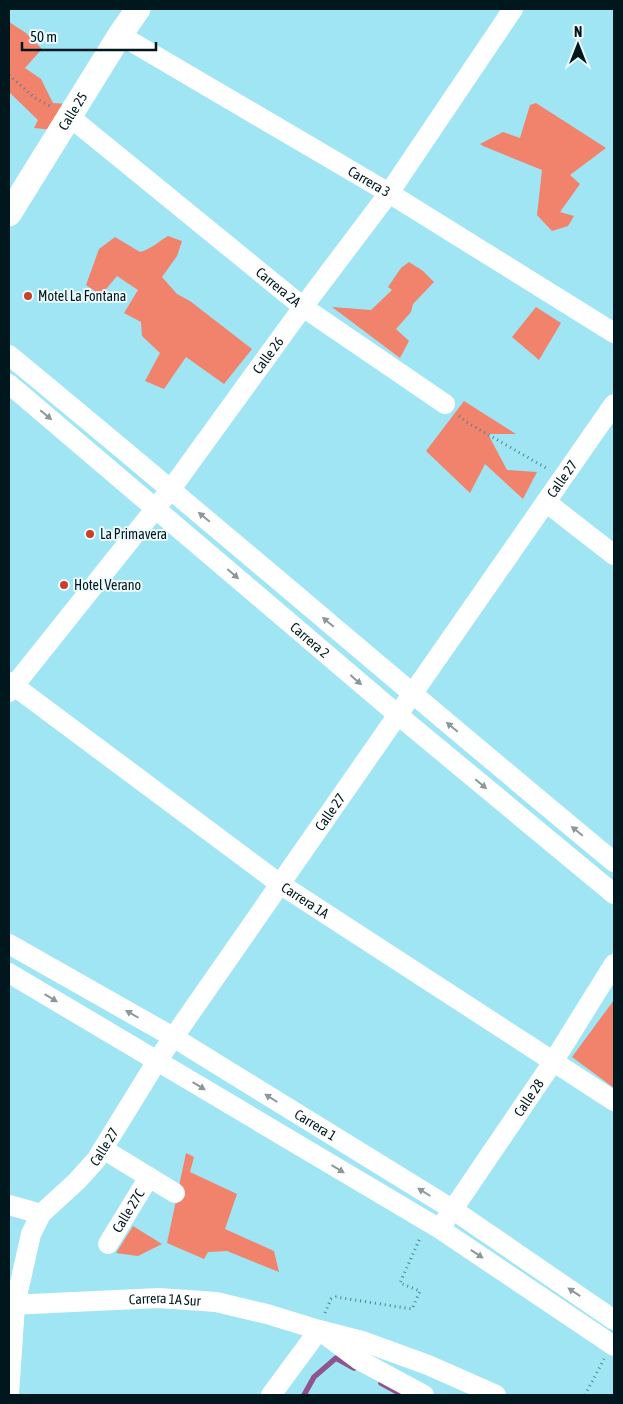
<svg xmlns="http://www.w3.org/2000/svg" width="623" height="1404" viewBox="0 0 623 1404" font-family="'Asap Condensed',sans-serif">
	<rect width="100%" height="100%" fill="#a0e5f3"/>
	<!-- green -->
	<path fill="#f1826c" d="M9 22 26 33 42 49 25 68 41 79 53 103 68 104 53 130 34 128 38 120 9 92Z
		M536 103 606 148 570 175 580 184 560 212 574 216 568 226 552 231 537 215 542 170 483 146 480 144 503 132 520 138 530 105Z
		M168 236 182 241 177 256 162 277 177 294 190 301 252 349 224 384 186 357 164 389 145 381 160 353 142 336 141 322 124 313 138 290 117 276 101 295 86 285 99 249 115 237 140 252C151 249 158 242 168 236Z
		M409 262 423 271 434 282 413 304 411 312 396 329 409 341 400 358 332 307 371 310 392 290 388 287 401 268Z
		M536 307 561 323 539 360 512 337Z
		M464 401 516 434H488L507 470 537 472 523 499 485 464 470 493 426 451Z
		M614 1000V1088L572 1057Z
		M186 1153 194 1157 190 1172 237 1194 225 1229 274 1251 279 1272 227 1251 208 1252 204 1259 167 1243Z
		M133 1226 162 1244 138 1256 116 1253Z"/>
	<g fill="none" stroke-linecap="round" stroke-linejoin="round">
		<!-- stream -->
		<path stroke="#8f538f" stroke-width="5.5" d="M381 1383 403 1395
			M304 1395 314 1377 336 1358 354 1368"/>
		<!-- path -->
		<path stroke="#52818b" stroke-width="3" stroke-dasharray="1 4" stroke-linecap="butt" d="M9 75 35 98 52 107
			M459 416 468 423 548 469
			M325 1313 331 1299 336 1297 412 1309 420 1291 400 1283 420 1238
			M585 1395 604 1359"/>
		<!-- minor -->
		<g stroke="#fff" stroke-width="20">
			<path id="s1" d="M120 35 389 193 614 333"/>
			<path id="s2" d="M70 117 303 307 445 404"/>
			<path d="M9 355C212 522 411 694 614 862"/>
			<path id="s3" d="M9 384 398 715 614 894"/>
			<path d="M546 502 614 555"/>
			<path id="s4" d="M9 682 280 884 614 1101"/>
			<path id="s5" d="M9 692 171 489 303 307 389 193 513 9"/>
			<path id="s6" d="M9 944 173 1037 452 1209 614 1320"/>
			<path d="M9 973 440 1229 614 1346"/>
			<path d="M103 1149 175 1193"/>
			<path d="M9 1205 41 1214"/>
			<path id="s7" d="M445 1221 553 1062 614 964"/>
			<path id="s8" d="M108 1244 149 1177"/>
			<path id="s9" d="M9 1305 159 1298 216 1302 267 1314 319 1330 362 1341 428 1365 496 1395"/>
			<path id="s10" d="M9 1395 15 1305 31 1234 41 1214 77 1181 96 1160 157 1061 614 404"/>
			<path d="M271 1395 319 1330 359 1360 424 1395"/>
		</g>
		<!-- major -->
		<path stroke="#fff" stroke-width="25" id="s11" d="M9 214 120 35 138 9"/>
	</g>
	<!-- one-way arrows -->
	<defs><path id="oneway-solid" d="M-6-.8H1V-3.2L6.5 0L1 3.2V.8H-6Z" transform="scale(1.25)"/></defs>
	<g fill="#8c9799">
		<use href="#oneway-solid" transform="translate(46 415) rotate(40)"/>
		<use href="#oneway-solid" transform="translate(204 517) rotate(-140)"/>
		<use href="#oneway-solid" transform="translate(233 574) rotate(41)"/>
		<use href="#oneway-solid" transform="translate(328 622) rotate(-140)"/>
		<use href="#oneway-solid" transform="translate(356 680) rotate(41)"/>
		<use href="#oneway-solid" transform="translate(452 727) rotate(-140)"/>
		<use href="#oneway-solid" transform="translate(481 784) rotate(40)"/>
		<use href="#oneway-solid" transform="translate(577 831) rotate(-141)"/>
		<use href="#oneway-solid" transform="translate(51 998) rotate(31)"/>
		<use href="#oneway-solid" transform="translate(132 1014) rotate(-150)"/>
		<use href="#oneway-solid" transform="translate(199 1086) rotate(31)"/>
		<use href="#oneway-solid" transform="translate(271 1098) rotate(-148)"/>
		<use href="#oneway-solid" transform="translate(338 1169) rotate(31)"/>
		<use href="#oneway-solid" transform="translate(424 1192) rotate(-148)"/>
		<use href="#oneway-solid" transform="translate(477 1254) rotate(34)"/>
		<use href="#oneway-solid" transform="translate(574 1292) rotate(-146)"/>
	</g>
	<!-- markers -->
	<g fill="#cb3f27" stroke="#eefbfe" stroke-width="2">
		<circle cx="28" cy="296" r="5"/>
		<circle cx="90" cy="534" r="5"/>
		<circle cx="64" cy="585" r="5"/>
	</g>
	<g text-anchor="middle" stroke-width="4" stroke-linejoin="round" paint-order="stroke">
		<!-- street labels -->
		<g font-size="14" fill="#00181d" stroke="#eefbfe">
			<text dy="5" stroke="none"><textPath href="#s11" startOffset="121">Calle 25</textPath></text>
			<text dy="5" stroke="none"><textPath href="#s1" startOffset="289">Carrera 3</textPath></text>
			<text dy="5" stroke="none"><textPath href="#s2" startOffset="269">Carrera 2A</textPath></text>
			<text dy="5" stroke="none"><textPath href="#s5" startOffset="425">Calle 26</textPath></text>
			<text dy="5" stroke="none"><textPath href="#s10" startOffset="1088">Calle 27</textPath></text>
			<text dy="5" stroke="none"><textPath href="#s3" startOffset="395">Carrera 2</textPath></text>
			<text dy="5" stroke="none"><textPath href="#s10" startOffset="682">Calle 27</textPath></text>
			<text dy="5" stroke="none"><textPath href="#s4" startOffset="368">Carrera 1A</textPath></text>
			<text dy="5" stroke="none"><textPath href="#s7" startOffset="149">Calle 28</textPath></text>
			<text dy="5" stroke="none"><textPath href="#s6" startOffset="356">Carrera 1</textPath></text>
			<text dy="5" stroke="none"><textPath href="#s10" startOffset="278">Calle 27</textPath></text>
			<text dy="5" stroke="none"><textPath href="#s8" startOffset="39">Calle 27C</textPath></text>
			<text dy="5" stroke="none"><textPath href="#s9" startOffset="156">Carrera 1A Sur</textPath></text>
		</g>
		<!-- poi labels -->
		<g font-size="14" fill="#00181d" stroke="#eefbfe" text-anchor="start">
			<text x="38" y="301">Motel La Fontana</text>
			<text x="100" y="539">La Primavera</text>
			<text x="74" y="590">Hotel Verano</text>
		</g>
	</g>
	<!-- border -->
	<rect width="623" height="1404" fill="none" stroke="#00181d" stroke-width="20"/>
	<!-- north arrow -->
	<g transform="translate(578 45)" stroke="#eefbfe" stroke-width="4" paint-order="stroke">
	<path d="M0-4L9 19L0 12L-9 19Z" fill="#00181d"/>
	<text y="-8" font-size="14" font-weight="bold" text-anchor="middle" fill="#00181d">N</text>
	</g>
	<!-- scale -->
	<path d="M22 42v8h134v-8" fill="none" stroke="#00181d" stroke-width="2.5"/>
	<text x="30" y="42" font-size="15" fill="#00181d" stroke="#eefbfe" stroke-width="4" paint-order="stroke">50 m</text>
</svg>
